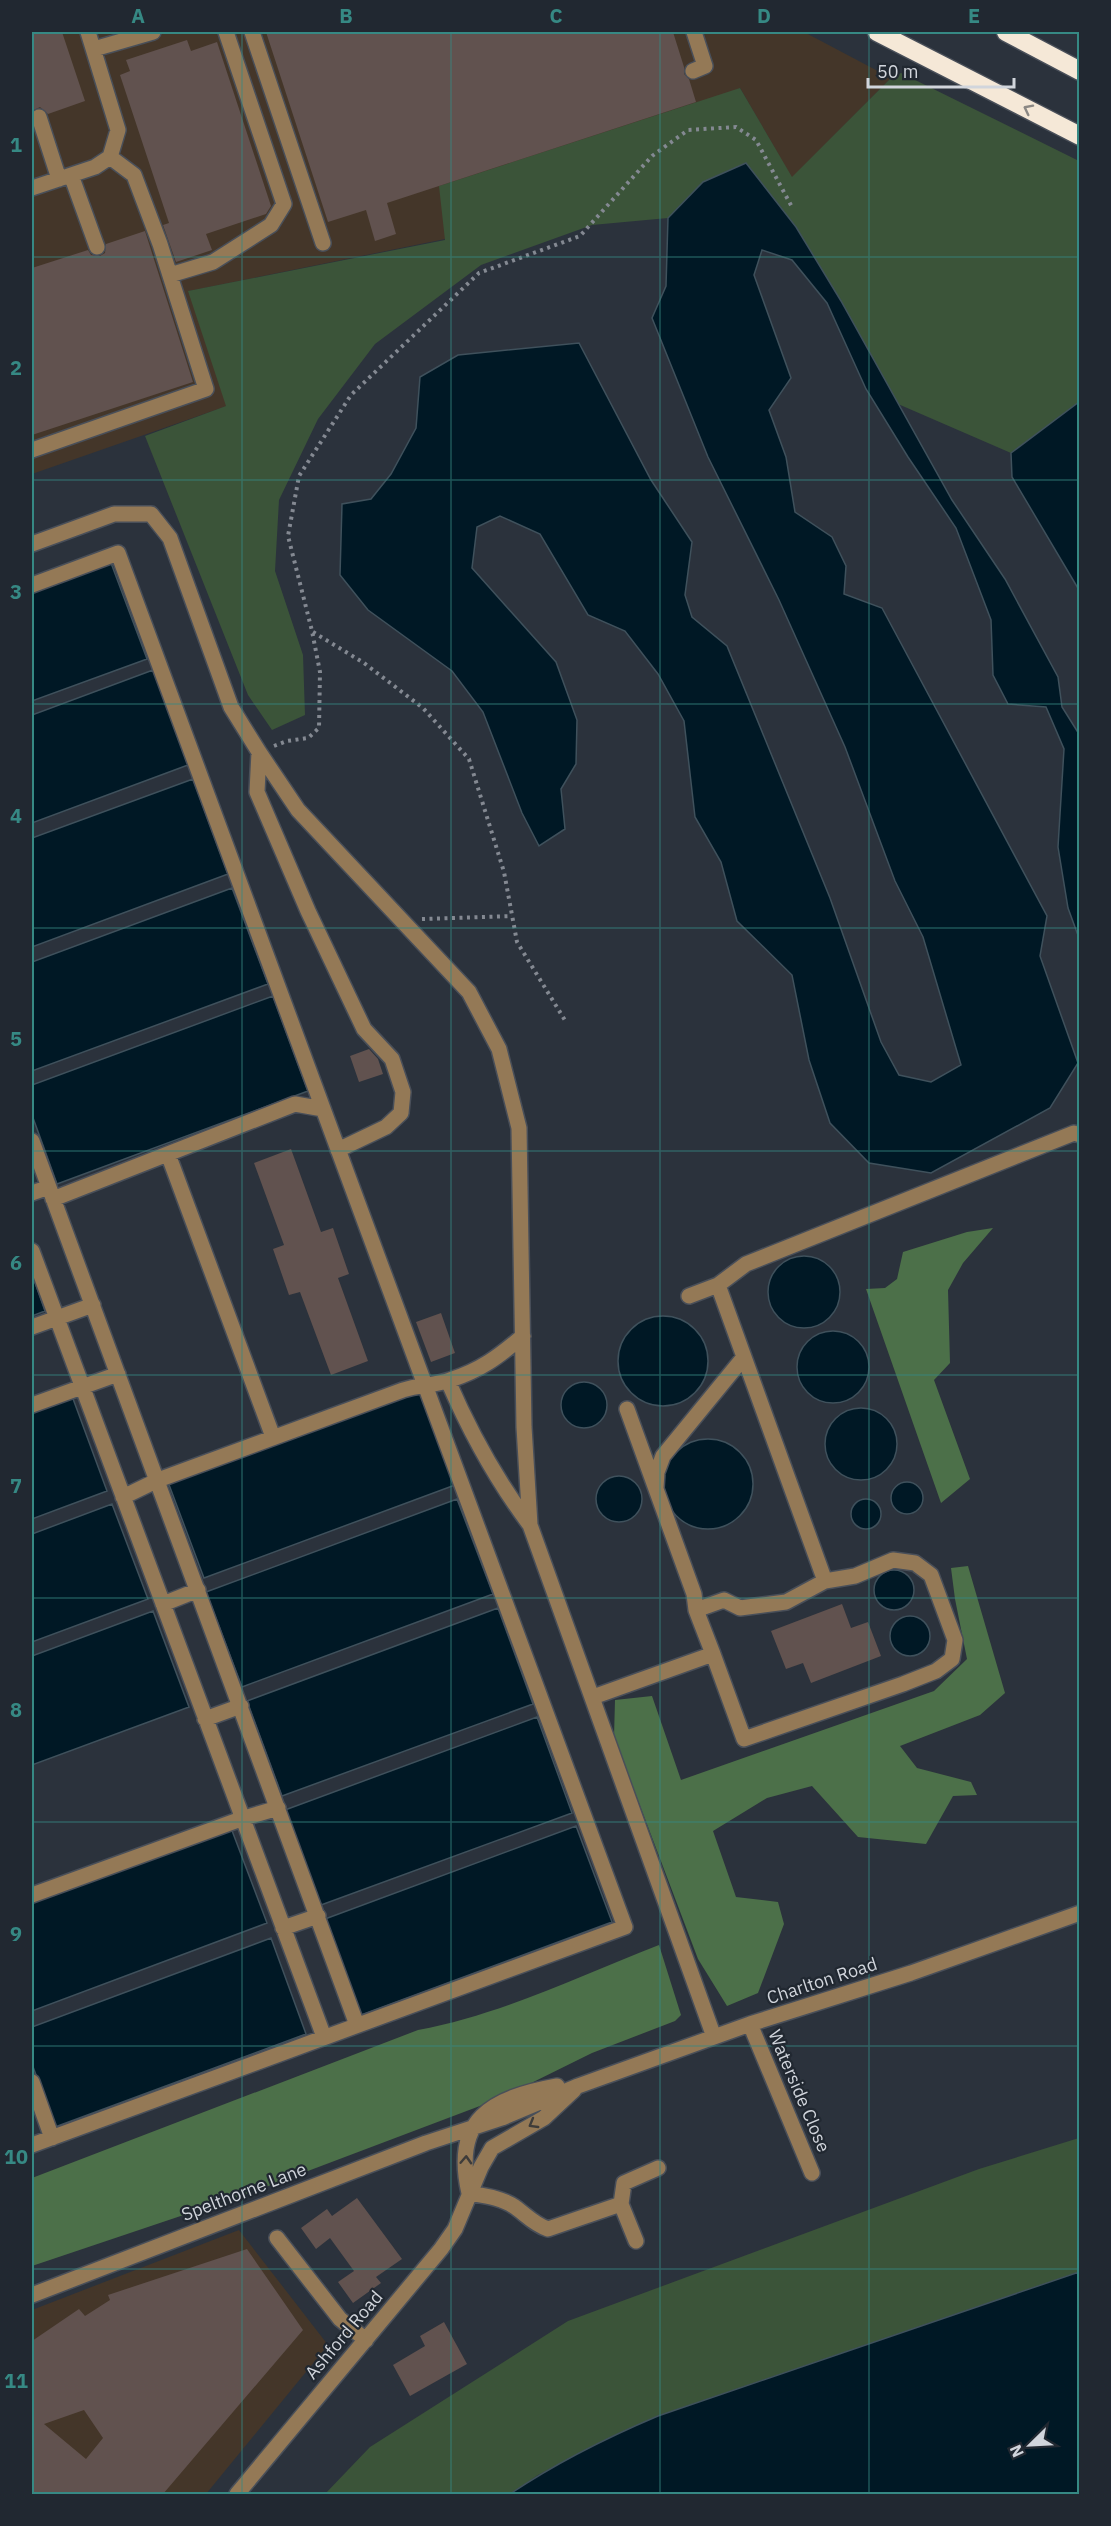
<svg xmlns="http://www.w3.org/2000/svg" width="1111" height="2526" viewBox="0 0 1111 2526" font-family="'IBM Plex Sans',sans-serif">
	<rect width="100%" height="100%" fill="#2b323c"/>
	<!-- industrial -->
	<path fill="#443629" d="M32 32H804L891 78 792 178 740 88 445 239 189 291 227 406 32 474Z
		M239 2230 328 2345 206 2494H32V2310Z"/>
	<!-- green -->
	<path fill="#3b5439" d="M901 73 1079 161V402L1011 453 898 404 841 301 703 182 668 218 592 225 481 265 375 344 318 419 279 500 275 571 303 655 305 715 272 730 248 695 145 436 226 406 188 291 445 240 439 186 740 88 792 177 891 78Z
		M1079 2138V2272L658 2416 624 2431 538 2475 510 2494H325L370 2447 568 2321 979 2169Z"/>
	<!-- forest -->
	<path fill="#4c7049" d="M993 1228 963 1263 948 1290 950 1363 934 1380 970 1479 941 1503 866 1289 885 1288 897 1279 903 1252 967 1232Z
		M968 1566 1005 1693 980 1715 900 1746 917 1768 971 1782 977 1795 953 1796 926 1844 858 1837 812 1786 767 1798 713 1831 736 1897 778 1902 784 1924 758 1993 727 2006 698 1959 614 1737 615 1700 652 1696 681 1780 934 1691 967 1659 955 1599 951 1568Z
		M659 1945 681 2015 675 2021 592 2053 501 2098 255 2191 32 2266V2178L418 2030C503 2014 579 1976 659 1945Z"/>
	<!-- water -->
	<path fill="#001825" stroke="#3f515c" stroke-width="1.5" d="M746 163 796 227 841 301 952 500 1005 579 1058 677 1062 707 1079 734V938L1068 908 1058 847 1064 749 1046 707 1008 704 993 675 991 620 956 528 908 457 866 389 827 303 792 260 762 250 754 275 791 378 769 410 786 457 795 512 832 537 846 566 844 594 882 608 1047 916 1040 956 1078 1063 1050 1108 931 1173 869 1163 830 1123 809 1060 792 975 737 921 721 862 695 817 684 721 658 674 625 631 588 615 540 534 500 516 477 527 472 568 556 662 577 720 576 764 561 789 565 829 539 846 522 813 483 712 452 671 368 610 340 575 342 504 371 499 391 474 416 428 420 377 458 355 579 343 651 480 692 542 685 595 692 617 727 646 830 898 881 1042 899 1075 931 1082 961 1065 923 937 895 881 845 747 779 600 708 457 652 318 666 286 668 218 703 182Z
		M1079 402V590L1012 477 1011 453Z
		M111 563 147 659 32 701V593Z
		M153 670 188 765 32 823V715Z
		M193 779 228 874 32 947V838Z
		M232 888 268 984 32 1071V962Z
		M273 996 308 1091 57 1184 32 1115V1085Z
		M768 1292a36 36 0 1 1 72 0a36 36 0 1 1-72 0Z
		M32 1274 45 1311 32 1316Z
		M618 1361a45 45 0 1 1 90 0a45 45 0 1 1-90 0Z
		M797 1367a36 36 0 1 1 72 0a36 36 0 1 1-72 0Z
		M561 1405a23 23 0 1 1 46 0a23 23 0 1 1-46 0Z
		M419 1389 455 1485 204 1578 168 1482Z
		M72 1396 107 1491 32 1519V1411Z
		M825 1444a36 36 0 1 1 72 0a36 36 0 1 1-72 0Z
		M663 1484a45 45 0 1 1 90 0a45 45 0 1 1-90 0Z
		M596 1499a23 23 0 1 1 46 0a23 23 0 1 1-46 0Z
		M891 1498a16 16 0 1 1 32 0a16 16 0 1 1-32 0Z
		M851 1514a15 15 0 1 1 30 0a15 15 0 1 1-30 0Z
		M457 1499 493 1594 242 1687 206 1592Z
		M112 1504 148 1599 32 1642V1534Z
		M874 1590a20 20 0 1 1 40 0a20 20 0 1 1-40 0Z
		M498 1608 533 1704 282 1796 247 1701Z
		M153 1611 189 1707 32 1765V1656Z
		M890 1636a20 20 0 1 1 40 0a20 20 0 1 1-40 0Z
		M537 1717 572 1813 321 1905 285 1810Z
		M576 1826 612 1922 361 2015 325 1919Z
		M231 1828 267 1923 32 2011V1902Z
		M271 1938 306 2034 55 2127 32 2064V2027Z
		M1079 2272V2494H510C556 2463 606 2438 658 2416Z"/>
	<!-- building -->
	<path fill="#61524f" fill-rule="evenodd" d="M32 32H62L85 101 48 114 40 107 32 111Z
		M266 32H673L684 67V74L689 79 696 102 387 203 396 234 375 241 366 210 328 222Z
		M187 40 191 51 217 42 271 206 266 214 206 234 212 250 176 262 163 225 169 223 120 75 130 71 126 60Z
		M145 231 193 382 32 435V268L88 250 91 255 100 256 105 253 106 244Z
		M369 1049 378 1059 383 1074 359 1082 350 1056Z
		M291 1149 321 1232 333 1228 349 1274 338 1278 368 1361 331 1375 300 1292 289 1295 273 1249 284 1245 254 1163Z
		M441 1313 455 1353 431 1362 416 1322Z
		M842 1604 851 1628 868 1622 881 1656 811 1683 803 1663 786 1669 771 1631Z
		M357 2198 402 2259 376 2277 381 2283 353 2303 338 2282 354 2271 330 2238 316 2249 301 2228 327 2209 332 2216Z
		M247 2249 303 2330 163 2494H32V2341L79 2309 85 2316 110 2300 108 2295ZM84 2410 103 2438 86 2459 44 2424Z
		M444 2322 467 2364 410 2396 393 2365 425 2346 420 2336Z"/>
	<g fill="none" stroke-linecap="round" stroke-linejoin="round">
		<!-- minor casing -->
		<g stroke="#494f59" stroke-width="18">
			<path id="minor" d="M88 32 118 130 110 157
				M252 32 323 243
				M94 49 153 32
				M693 71 705 66 694 32
				M39 117 59 179
				M71 175 97 247
				M32 188 95 167 110 157
				M170 275 213 262 271 225 284 204 226 32
				M32 450 206 389 160 244 134 175 110 157
				M32 544 114 514H151L170 538 231 707 259 752 298 810 469 992 499 1049 519 1128 524 1427 530 1525 714 2037
				M32 585 118 553 625 1927 32 2145
				M259 752 257 792 308 911 364 1029 392 1059 403 1092 401 1113 386 1127 338 1150
				M32 1141 357 2025
				M168 1154 273 1437
				M32 1193 49 1187
				M53 1199 295 1104 323 1109
				M32 1251 324 2037
				M689 1296 718 1285
				M32 1327 93 1305
				M448 1381C470 1432 497 1481 530 1525
				M32 1405 118 1374
				M627 1409 694 1594 696 1610
				M656 1488 657 1472 663 1456 744 1357
				M123 1497 158 1480 403 1390C418 1385 437 1385 450 1380 481 1370 498 1357 523 1336
				M163 1604 198 1590
				M713 1654 696 1610 724 1600 740 1608 786 1602 825 1581 718 1285 746 1264 1074 1133 1080 1135
				M593 1697 713 1654 744 1739 903 1684 936 1671 952 1659 955 1640 931 1575 915 1563 893 1560 855 1576 825 1581
				M205 1719 241 1706
				M32 1895 241 1819 278 1808
				M283 1928 318 1916
				M750 2024 812 2173
				M32 2082 52 2138
				M469 2193C486 2196 502 2198 515 2207 526 2215 535 2225 548 2229L621 2204 624 2183 658 2168
				M469 2193C452 2119 491 2098 557 2086
				M621 2204 636 2241
				M277 2238 340 2319 366 2340
				M32 2295 426 2143 502 2118 578 2086 750 2024 911 1973 1080 1913
				M237 2494 441 2249 455 2229 481 2167 492 2148 544 2118 574 2090"/>
		</g>
		<!-- highway casing -->
		<g stroke="#494f59" stroke-width="21">
			<path id="highway" d="M877 32 1080 136
				M1006 32 1080 71"/>
		</g>
		<!-- path -->
		<path stroke="#848992" stroke-width="4" stroke-dasharray="3 4.5" stroke-linecap="butt" d="M313 632 364 663 423 708 469 759 504 872 517 942 566 1022
			M274 746 287 741 308 738 319 728 320 672 312 631 288 536 299 476 351 395 479 273 580 236 652 156 688 130 736 127 756 140 793 209
			M422 919 512 916"/>
		<!-- minor -->
		<use href="#minor" stroke="#947956" stroke-width="15"/>
		<!-- highway -->
		<use href="#highway" stroke="#f5e8d7" stroke-width="18"/>
	</g>
	<!-- one-way arrows -->
	<defs><path id="oneway-chevron" d="M-2-3.5L2.5 0L-2 3.5" fill="none" stroke-width="1.6" stroke-linecap="round" stroke-linejoin="round" transform="scale(1.5)"/></defs>
	<use stroke="#8b8884" href="#oneway-chevron" transform="translate(1028 109) rotate(-153)"/>
	<g stroke="#3e3c3a">
		<use href="#oneway-chevron" transform="translate(533 2124) rotate(150)"/>
		<use href="#oneway-chevron" transform="translate(466 2160) rotate(-87)"/>
	</g>
	<!-- grid -->
	<path fill="none" stroke="#368984" stroke-width="1.5" stroke-opacity="0.55" d="M242 32V2494M451 32V2494M660 32V2494M869 32V2494M32 257H1080M32 480H1080M32 704H1080M32 928H1080M32 1151H1080M32 1375H1080M32 1598H1080M32 1822H1080M32 2046H1080M32 2269H1080"/>
	<g text-anchor="middle" stroke-width="4.5" stroke-linejoin="round" paint-order="stroke">
		<!-- street labels -->
		<g font-size="18" fill="#d1d5dc" stroke="#212831">
			<text transform="translate(822 1981) rotate(-18)" y="6">Charlton Road</text>
			<text transform="translate(799 2091) rotate(67)" y="6">Waterside Close</text>
			<text transform="translate(244 2192) rotate(-21)" y="6">Spelthorne Lane</text>
			<text transform="translate(344 2335) rotate(-50)" y="6">Ashford Road</text>
		</g>
	</g>
	<!-- border -->
	<rect width="1111" height="2526" fill="none" stroke="#212831" stroke-width="66"/>
	<!-- north arrow -->
	<g transform="translate(1030 2445) rotate(246)" stroke="#212831" stroke-width="4.5" paint-order="stroke">
	<path d="M0-4.5L10 22L0 15L-10 22Z" fill="#d1d5dc"/>
	<text y="-9" font-size="16" font-weight="bold" text-anchor="middle" fill="#d1d5dc">N</text>
	</g>
	<!-- scale -->
	<path d="M868 78v9h146v-9" fill="none" stroke="#d1d5dc" stroke-width="3"/>
	<text x="877" y="78" font-size="18" fill="#d1d5dc" stroke="#212831" stroke-width="4.5" paint-order="stroke">50 m</text>
	<rect x="33" y="33" width="1045" height="2460" fill="none" stroke="#368984" stroke-width="2"/>
	<g font-size="20" text-anchor="middle" font-weight="bold" fill="#368984">
		<text x="138" y="23">A</text>
		<text x="346" y="23">B</text>
		<text x="556" y="23">C</text>
		<text x="764" y="23">D</text>
		<text x="974" y="23">E</text>
		<text x="16" y="152">1</text>
		<text x="16" y="375">2</text>
		<text x="16" y="599">3</text>
		<text x="16" y="823">4</text>
		<text x="16" y="1046">5</text>
		<text x="16" y="1270">6</text>
		<text x="16" y="1493">7</text>
		<text x="16" y="1717">8</text>
		<text x="16" y="1941">9</text>
		<text x="16" y="2164">10</text>
		<text x="16" y="2388">11</text>
	</g>
</svg>
